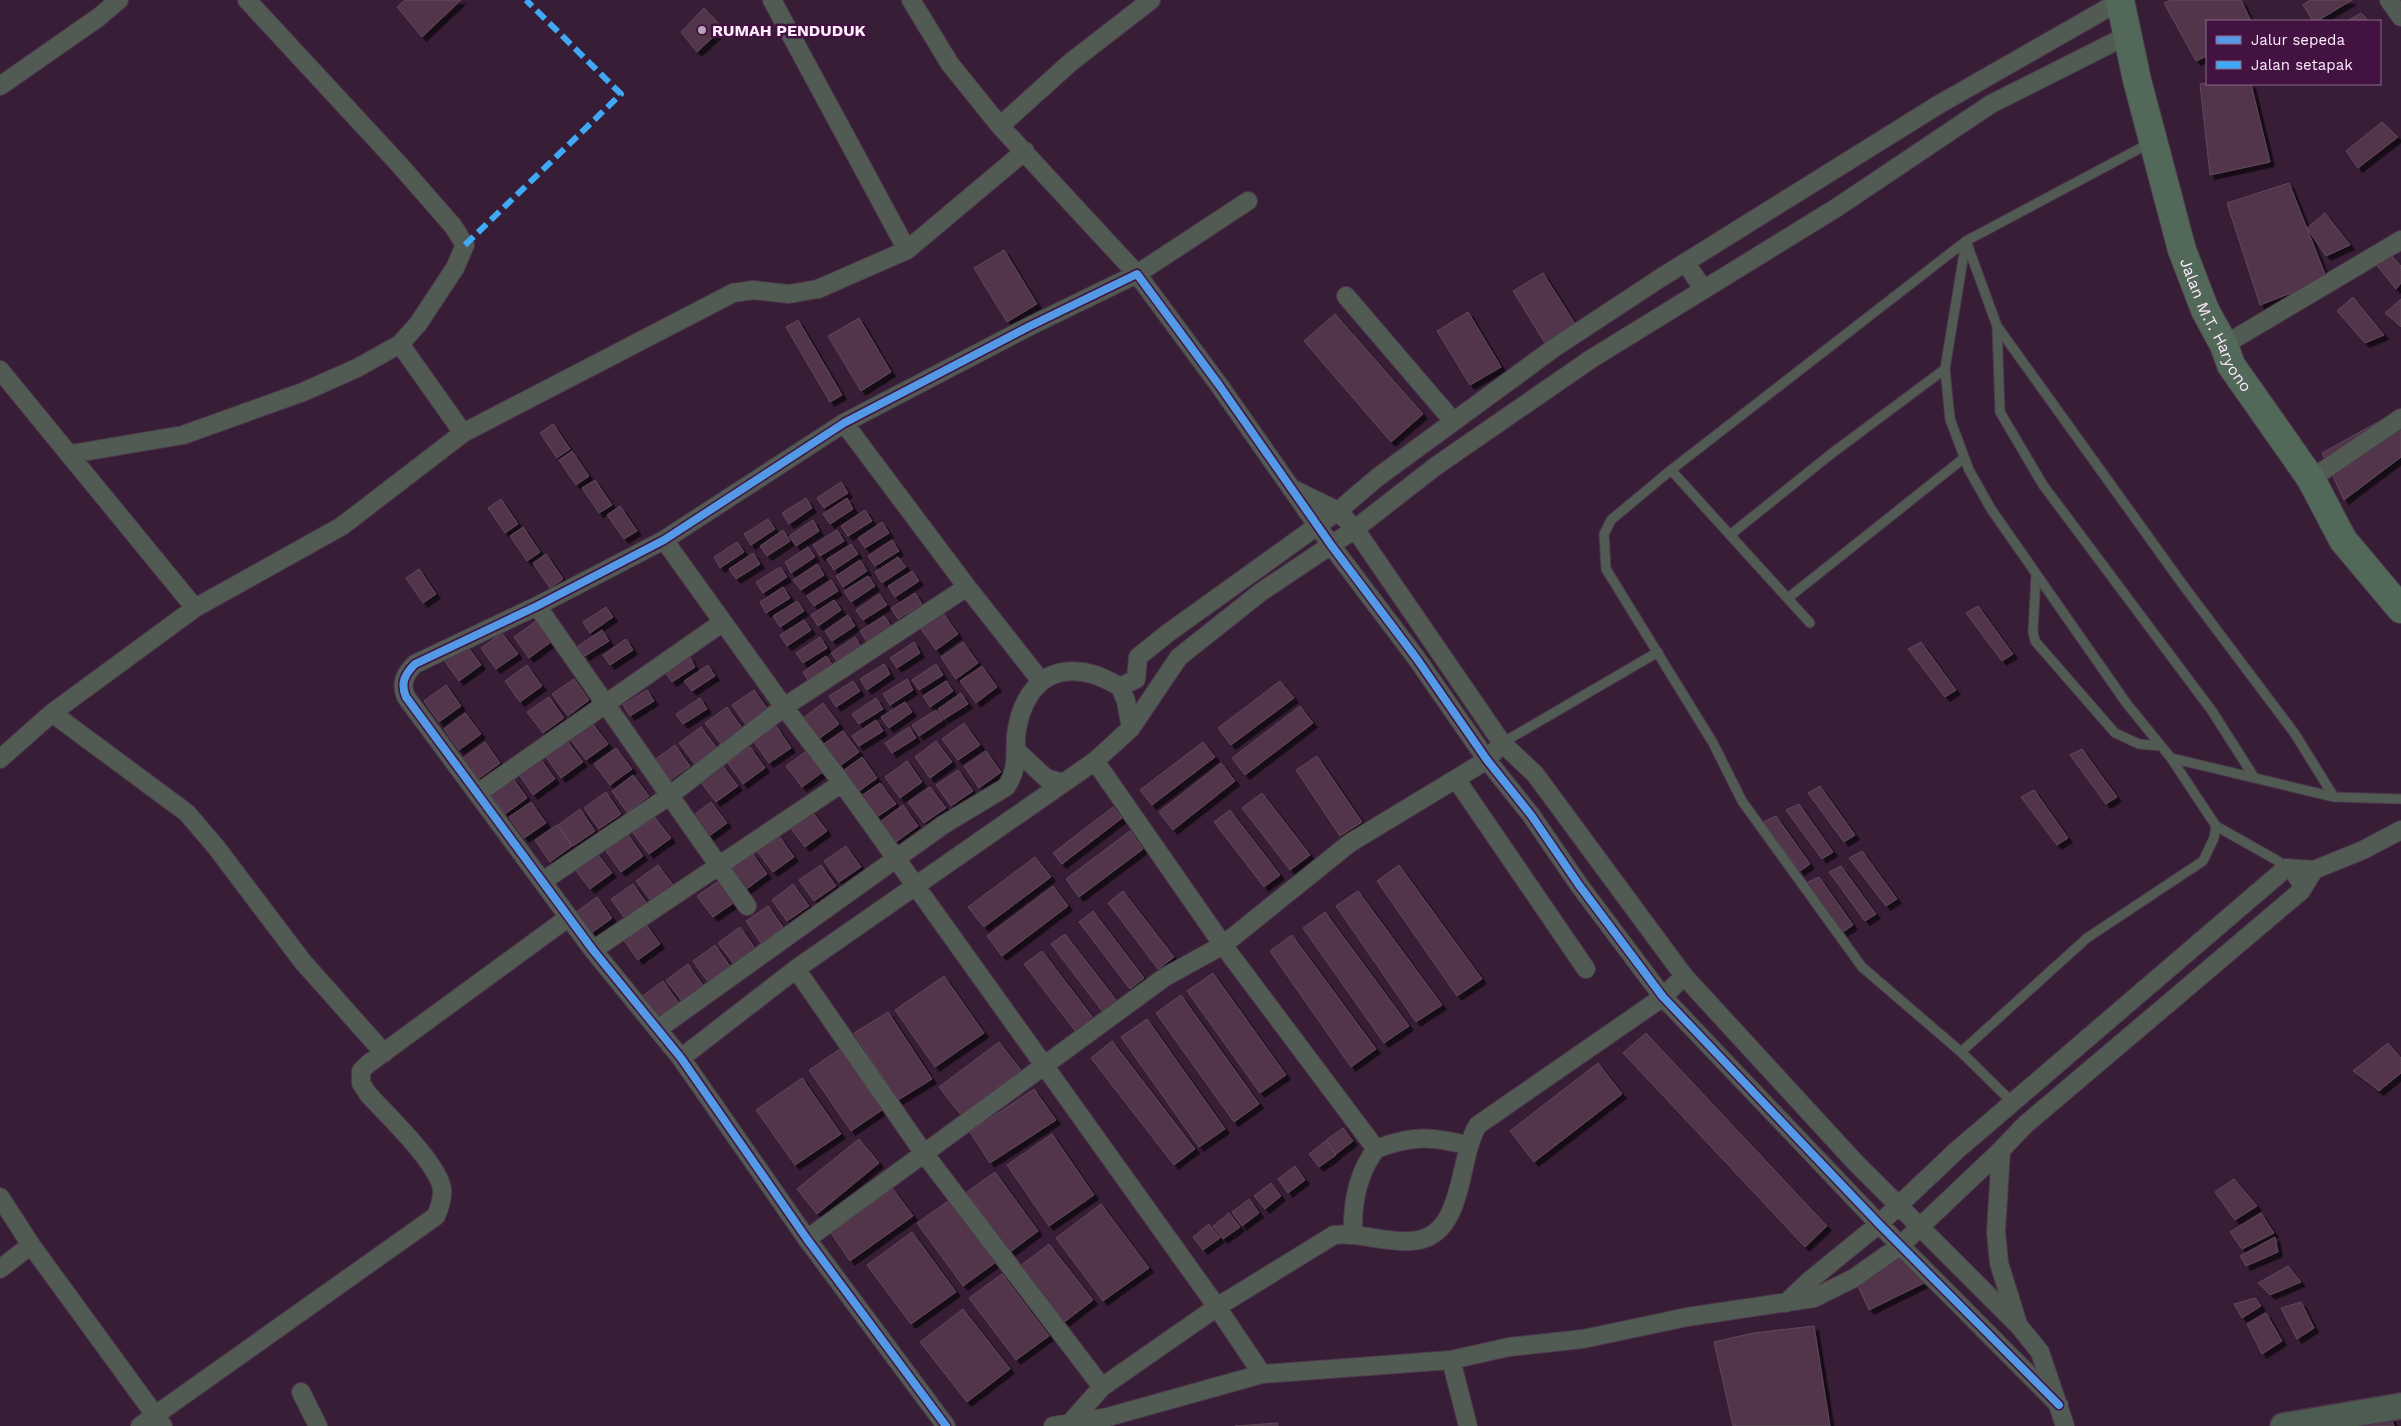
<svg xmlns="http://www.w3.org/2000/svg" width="2401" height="1426" viewBox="0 0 2401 1426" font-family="'Work Sans',sans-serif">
	<defs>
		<filter id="shadow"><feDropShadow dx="4.5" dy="4.5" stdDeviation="0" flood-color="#0009"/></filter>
	</defs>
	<rect width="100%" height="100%" fill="#371d36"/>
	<!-- building -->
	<path fill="#52364b" stroke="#61485a" filter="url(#shadow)" d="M405 0H461L422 37 397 7Z
		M2171 0H2241L2251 21H2207V56L2196 61 2164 3Z
		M2310 0H2352L2317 21H2313L2303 5Z
		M704 8 723 28 697 52 681 32Z
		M2361 13 2369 21H2347Z
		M2207 83 2251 84 2270 162 2210 175 2200 84Z
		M2382 122 2398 137 2358 168 2346 151Z
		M2289 183 2327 279 2260 305 2227 203Z
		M2325 213 2350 245 2326 256 2307 228Z
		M2384 247 2401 266V283L2396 289 2371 258Z
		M1004 250 1037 304 1007 322 974 268Z
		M1543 273 1577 327 1546 345 1513 291Z
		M2353 297 2384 335 2365 343 2337 311Z
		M2401 299V327L2385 313Z
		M1468 312 1501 367 1470 385 1437 331Z
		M1335 314 1423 414 1391 442 1304 341Z
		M859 318 891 372 861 391 828 336Z
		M798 320 842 395 830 402 786 327Z
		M2401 409V457L2344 500 2322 453Z
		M553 424 570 449 557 458 540 433Z
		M572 451 589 476 576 485 559 460Z
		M595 480 612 505 599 513 582 488Z
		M841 482 848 493 824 508 817 498Z
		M806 498 812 508 789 524 782 513Z
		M847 498 853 509 830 524 823 514Z
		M501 499 518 524 505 533 488 508Z
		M620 506 637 531 624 539 607 515Z
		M865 510 872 521 848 536 841 526Z
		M768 519 775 529 751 545 744 534Z
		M813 520 819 531 796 546 789 536Z
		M882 522 889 533 865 548 858 538Z
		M523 527 540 552 527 561 510 536Z
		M783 530 790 541 767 556 760 546Z
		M837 530 844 541 820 556 813 545Z
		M892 540 899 551 875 566 868 556Z
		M737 542 744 552 720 568 714 557Z
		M851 544 858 554 834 570 827 559Z
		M808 547 815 557 791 573 785 562Z
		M753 553 760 564 736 579 729 569Z
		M546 554 563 579 550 588 533 563Z
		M898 557 906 567 882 583 875 572Z
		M860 560 867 571 843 587 836 576Z
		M817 564 824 575 801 590 793 580Z
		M780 567 787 577 763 593 756 582Z
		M419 569 436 594 423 603 406 578Z
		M912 571 919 581 895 597 888 586Z
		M868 576 875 586 851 602 844 591Z
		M831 580 838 591 814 606 807 596Z
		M783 587 790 598 766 613 760 602Z
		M915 593 922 604 898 619 891 608Z
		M879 594 887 605 863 620 856 610Z
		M834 600 841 610 818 626 811 615Z
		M797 601 804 611 780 627 773 616Z
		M1978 606 2013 654 2002 661 1966 613Z
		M606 607 613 617 590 633 583 622Z
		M943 613 958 634 936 650 921 629Z
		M848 615 855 626 832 641 825 631Z
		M884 616 891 626 867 642 860 631Z
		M804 620 811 630 787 646 780 635Z
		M536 621 551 642 529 658 514 637Z
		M602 630 609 641 585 656 578 646Z
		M502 633 518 654 496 669 481 648Z
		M820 637 827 648 803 663 796 653Z
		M855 637 862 648 838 663 831 653Z
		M626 639 633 650 610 665 603 655Z
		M914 642 920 653 897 668 890 658Z
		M963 642 978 663 956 679 941 657Z
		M1921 642 1956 690 1945 697 1908 649Z
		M466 644 481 665 459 681 444 660Z
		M689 656 695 667 672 682 665 672Z
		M826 656 833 666 809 682 803 672Z
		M884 664 890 674 867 690 860 679Z
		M936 664 943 675 919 690 912 680Z
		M527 665 542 686 520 702 505 681Z
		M708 665 715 676 692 691 684 681Z
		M982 666 997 687 976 703 960 681Z
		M574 679 589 700 568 716 552 694Z
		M907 679 913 690 890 705 883 694Z
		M853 681 860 691 836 707 829 696Z
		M946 681 953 691 930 707 923 696Z
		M1280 681 1294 698 1231 745 1218 728Z
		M446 685 461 706 439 722 424 701Z
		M647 690 654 701 630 716 623 705Z
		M754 690 769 711 747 726 732 705Z
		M961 693 968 704 944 719 938 709Z
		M549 697 564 718 543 733 527 712Z
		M700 698 707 709 683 724 676 714Z
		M876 698 883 709 859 724 852 714Z
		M905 702 912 712 889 728 881 717Z
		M823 703 839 724 817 740 802 719Z
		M1300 706 1313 723 1245 775 1232 758Z
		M727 707 743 729 721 744 705 723Z
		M936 710 943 720 919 736 912 725Z
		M465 713 481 734 459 750 444 729Z
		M876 720 883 731 859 746 852 736Z
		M592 723 608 744 586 760 570 739Z
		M964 723 980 745 958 760 942 739Z
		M776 726 791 748 769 763 754 742Z
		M701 727 717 748 695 764 679 743Z
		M909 727 916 738 892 753 885 743Z
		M843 731 859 752 837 768 821 746Z
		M567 741 583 762 561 778 546 757Z
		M936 741 952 762 930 778 915 757Z
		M485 742 500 763 478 779 463 758Z
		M1203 742 1215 757 1152 805 1140 790Z
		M675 745 690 766 668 782 653 761Z
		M750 747 765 768 743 784 728 763Z
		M616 748 632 769 610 785 594 764Z
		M2082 749 2117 797 2106 804 2070 755Z
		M808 750 824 771 802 787 786 766Z
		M986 751 1001 772 979 788 964 766Z
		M1317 756 1362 822 1340 836 1296 770Z
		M862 757 877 778 855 794 840 773Z
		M540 758 555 779 533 795 518 773Z
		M907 761 922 782 900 798 885 777Z
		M1221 763 1235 781 1173 830 1159 812Z
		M722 765 738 786 716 802 700 781Z
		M958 770 973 791 951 806 936 785Z
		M633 775 649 796 627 812 612 791Z
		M512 777 527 798 505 814 490 793Z
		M880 783 896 804 874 819 858 798Z
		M1820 786 1855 835 1844 842 1808 793Z
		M930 787 946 808 924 823 908 802Z
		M2034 790 2068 838 2057 845 2021 797Z
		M606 792 621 814 599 829 584 808Z
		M1262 793 1310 855 1290 870 1242 808Z
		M531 802 546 823 524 838 509 817Z
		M711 802 727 823 705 839 690 818Z
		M1799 804 1833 852 1822 859 1786 810Z
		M903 805 918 826 896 842 881 821Z
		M1113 807 1122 818 1062 864 1053 853Z
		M580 809 595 831 573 846 558 825Z
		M811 810 827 831 805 847 789 826Z
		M1230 810 1280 875 1264 887 1214 822Z
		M1776 816 1810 864 1800 871 1763 822Z
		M655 818 671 838 649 854 633 833Z
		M557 825 572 846 550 862 535 840Z
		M1130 831 1143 849 1079 897 1066 879Z
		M628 835 643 856 621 872 606 851Z
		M779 836 794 857 773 872 757 851Z
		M846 846 861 867 839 882 824 861Z
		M1862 851 1897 899 1886 906 1849 858Z
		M596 852 612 873 590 889 574 868Z
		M752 853 767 874 745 890 730 869Z
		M1035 857 1051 877 984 927 968 907Z
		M658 865 674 886 652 902 636 881Z
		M821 865 836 886 814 901 799 880Z
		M1399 865 1482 979 1457 996 1377 881Z
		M1841 866 1876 914 1865 921 1829 872Z
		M1819 877 1853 925 1843 932 1806 883Z
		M719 881 735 902 713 917 697 896Z
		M633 884 648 905 626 920 611 899Z
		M793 884 809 906 787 921 772 900Z
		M1053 886 1068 906 1002 956 987 936Z
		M1123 891 1174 957 1158 969 1108 903Z
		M1358 891 1442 1005 1416 1022 1336 906Z
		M597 897 612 918 590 934 575 913Z
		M768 906 783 927 761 943 746 921Z
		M1093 911 1144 978 1130 989 1079 922Z
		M1325 912 1409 1026 1384 1043 1303 928Z
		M645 923 660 944 638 960 623 939Z
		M740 927 755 948 734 964 718 943Z
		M1065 934 1117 1001 1103 1012 1051 944Z
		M1292 935 1376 1049 1351 1067 1270 951Z
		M715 945 730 966 708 982 693 961Z
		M1042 951 1094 1019 1076 1032 1024 964Z
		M688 964 703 985 682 1001 666 980Z
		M1213 973 1286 1075 1260 1093 1187 991Z
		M944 976 984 1033 935 1067 895 1010Z
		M663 981 678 1002 656 1018 641 997Z
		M1181 995 1259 1104 1234 1122 1156 1013Z
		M888 1012 932 1079 898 1100 854 1033Z
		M1147 1019 1225 1129 1199 1147 1121 1037Z
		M1646 1033 1827 1226 1805 1247 1623 1053Z
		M1112 1041 1195 1149 1174 1165 1091 1058Z
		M999 1042 1021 1070 961 1115 939 1087Z
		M2388 1043 2401 1058V1073L2379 1091 2353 1071Z
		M840 1049 882 1110 851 1131 809 1070Z
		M1598 1063 1622 1094 1534 1162 1510 1131Z
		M802 1078 841 1134 795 1165 756 1110Z
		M1034 1089 1056 1120 990 1163 970 1132Z
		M1343 1128 1353 1141 1336 1154 1326 1140Z
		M1052 1134 1094 1195 1049 1226 1007 1165Z
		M859 1139 879 1163 817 1214 797 1189Z
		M1325 1141 1336 1155 1319 1167 1309 1154Z
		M1295 1166 1305 1180 1288 1193 1278 1179Z
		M995 1172 1038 1231 1010 1252 967 1192Z
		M2234 1179 2257 1206 2235 1220 2215 1192Z
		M1271 1183 1281 1196 1265 1209 1254 1196Z
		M893 1189 913 1216 850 1261 831 1233Z
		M951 1199 996 1262 963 1286 917 1223Z
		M1249 1199 1259 1213 1242 1226 1232 1212Z
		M1101 1204 1149 1268 1103 1301 1056 1238Z
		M1229 1213 1240 1227 1223 1239 1213 1226Z
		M2261 1213 2274 1233 2242 1249 2230 1232Z
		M1209 1224 1220 1238 1203 1250 1193 1237Z
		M912 1232 956 1292 911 1324 867 1265Z
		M2275 1237 2278 1252 2246 1266 2240 1256Z
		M1049 1244 1093 1300 1063 1323 1019 1267Z
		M1903 1251 1928 1281 1869 1310 1857 1284Z
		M2288 1266 2301 1282 2270 1295 2258 1283Z
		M1002 1274 1049 1336 1016 1360 969 1298Z
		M2255 1298 2261 1306 2242 1318 2234 1304Z
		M2301 1302 2314 1328 2297 1339 2281 1308Z
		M963 1309 1010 1369 967 1402 920 1342Z
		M2266 1313 2282 1341 2262 1354 2247 1324Z
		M1814 1326 1830 1426H1733L1714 1342 1753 1333Z
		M2390 1415 2394 1426H2359L2360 1422Z
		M1278 1423V1426H1235Z"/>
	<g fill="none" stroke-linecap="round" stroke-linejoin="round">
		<!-- lane casing -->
		<g stroke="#4c384c" stroke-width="11">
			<path id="lane" d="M2150 143 1966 241 1945 369 1950 419 1969 470 1991 509 2127 704 2171 758 2334 797 2401 799
				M1997 326 2000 412 2043 485 2212 711 2254 777
				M1671 470 1810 623
				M1730 535 1831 454 1945 369
				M2036 574 2033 632 2035 641 2115 733 2139 744 2161 746
				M1788 598 1964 458
				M1502 743 1658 652
				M2171 758 2216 826 2214 838 2203 861 2087 938 1961 1052 1862 967 1742 801 1713 743 1606 569 1604 534 1611 520 1671 470 1966 241 1997 326 2183 585 2295 734 2334 797
				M2216 826 2278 861 2286 868 2301 891
				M1961 1052 2013 1103"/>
		</g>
		<!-- street casing -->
		<g stroke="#4c384c" stroke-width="20">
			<path id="street" d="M772 0 907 250
				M911 0 950 64 1000 126 1137 274 1248 201
				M2389 0 2401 17
				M0 86 99 17 119 0
				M1000 126 1071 62 1151 0
				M1686 263 1703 289
				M1346 296 1453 421
				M400 344 463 433
				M2224 345 2401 240
				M0 370 195 608
				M844 423 967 587 1041 681
				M71 454 183 435 303 392 357 368 400 344 418 324 455 268 465 245 453 226 397 162 247 0
				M2311 479 2401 418
				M1295 490 1338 511 1355 529 1502 743 1535 774 1684 976 1854 1161 2019 1326 2040 1352 2065 1426
				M664 540 784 707 842 783 1217 1307 1262 1374
				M537 606 747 906
				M1120 687 1126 701 1131 728
				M52 713 187 813 216 847 303 962 384 1053
				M1017 751 1046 778 1063 783
				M0 759 52 713 195 608 342 526 463 433 733 293 753 290 789 294 818 289 907 250 1025 151
				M1095 761 1223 945 1376 1149
				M1456 779 1586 969
				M478 793 723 622
				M543 881 669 796 784 707 967 587
				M593 950 842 783
				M796 969 923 1152 1102 1387
				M658 1029 943 825 1006 787C1018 770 1015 755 1016 736 1019 708 1033 677 1063 672 1085 669 1102 676 1120 687L1136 679 1138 657 1168 633 1338 511 1378 477 1554 348 1662 277 1938 105 2120 1
				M681 1058 796 969 1095 761 1131 728 1179 657 1261 592 1355 529 1436 466 1591 359 1836 208 1991 104 2128 35
				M2001 1150 1996 1232 1999 1263 2017 1321
				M0 1197 31 1245 163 1426
				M1353 1234C1352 1204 1357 1174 1376 1149 1412 1135 1433 1136 1469 1146
				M807 1239 1165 977 1223 945 1350 843 1487 760 1495 751
				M0 1269 31 1245
				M1786 1303 1809 1281 1879 1224 1956 1151 2286 868 2314 870 2363 850 2401 830
				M1451 1360 1468 1426
				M301 1392 318 1426
				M1071 1422 1102 1387 1217 1307 1334 1235C1360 1232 1385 1243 1411 1241 1466 1239 1457 1157 1478 1125L1663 997 1684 976
				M140 1426 436 1216C440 1207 443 1199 442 1189 438 1163 387 1115 368 1094L361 1083V1071L368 1064 569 917
				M946 1426 807 1239 681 1058 593 950 406 697C400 683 405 674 415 664L537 606 664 540 844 423 1030 326 1137 274 1219 385 1331 545 1417 659 1487 760 1531 815 1579 885 1663 997 1879 1224 2059 1405
				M1053 1426 1108 1417 1262 1374 1451 1360 1509 1347 1583 1339 1687 1317 1814 1298 1854 1278 1901 1245 2001 1150 2026 1124 2301 891 2314 870"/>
		</g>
		<!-- secondary casing -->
		<g stroke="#4c384c" stroke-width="28">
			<path id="secondary" d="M2283 1426 2401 1406"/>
		</g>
		<!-- highway casing -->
		<g stroke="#4c384c" stroke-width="30">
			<g id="highway">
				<path id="s1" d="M2120 0 2137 80 2182 250 2205 310 2224 345 2231 365 2311 479 2343 540 2401 609"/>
			</g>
		</g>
		<!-- lane -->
		<use href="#lane" stroke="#515b53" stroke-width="9"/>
		<!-- street -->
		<use href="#street" stroke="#515b53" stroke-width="18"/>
		<!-- secondary -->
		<use href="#secondary" stroke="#4d5c50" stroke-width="25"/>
		<!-- highway -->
		<use href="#highway" stroke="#526858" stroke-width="28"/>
		<!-- quiet -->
		<path stroke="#3fa9f5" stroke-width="6" stroke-dasharray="12 6" stroke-linecap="butt" d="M465 245 621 94 526 0"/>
		<!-- cycleway casing -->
		<g stroke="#421241" stroke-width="11">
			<path id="cycleway" d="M946 1426 807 1239 681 1058 593 950 406 697C400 683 405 674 415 664L537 606 664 540 844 423 1030 326 1137 274 1219 385 1331 545 1417 659 1487 760 1531 815 1579 885 1663 997 1879 1224 2059 1405"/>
		</g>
		<!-- cycleway -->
		<use href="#cycleway" stroke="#5399e6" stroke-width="8"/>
	</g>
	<!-- markers -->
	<circle fill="#b8a4b7" stroke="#421241" stroke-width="2" cx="702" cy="30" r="5"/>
	<g text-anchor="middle" stroke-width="5" stroke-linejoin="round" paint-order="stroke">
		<!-- poi labels -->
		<g font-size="16" font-weight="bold" fill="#feecfd" stroke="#421241" text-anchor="start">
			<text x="712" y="36">RUMAH PENDUDUK</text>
		</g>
		<!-- street labels -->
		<g font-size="16" fill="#feecfd" stroke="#421241">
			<text dy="6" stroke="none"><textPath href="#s1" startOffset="340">Jalan M.T. Haryono</textPath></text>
		</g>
	</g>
	<!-- legend -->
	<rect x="2206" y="20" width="175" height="65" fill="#421241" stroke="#8d698c"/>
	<rect x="2216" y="36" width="25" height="8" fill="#5399e6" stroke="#8d698c"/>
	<text x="2251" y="45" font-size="15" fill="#feecfd">Jalur sepeda</text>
	<rect x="2216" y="61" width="25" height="8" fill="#3fa9f5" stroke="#8d698c"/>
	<text x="2251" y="70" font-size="15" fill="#feecfd">Jalan setapak</text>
</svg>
